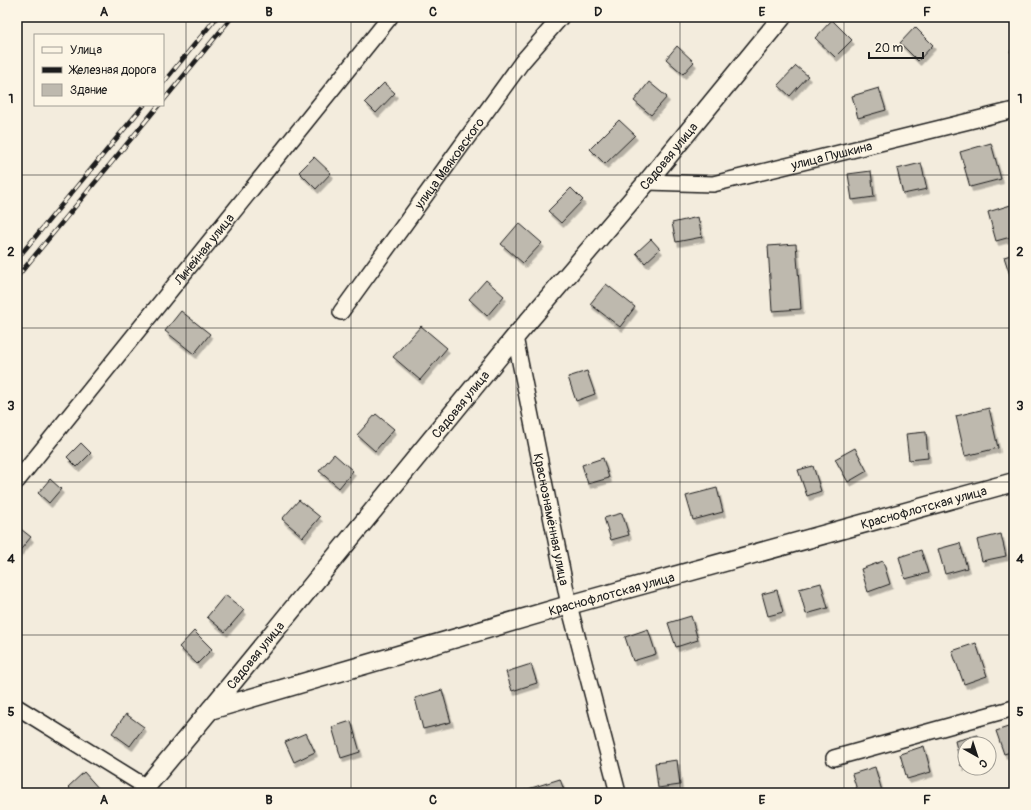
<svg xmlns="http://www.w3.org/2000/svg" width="1031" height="810" viewBox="0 0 1031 810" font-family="Pangolin,sans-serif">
	<defs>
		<filter id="shadow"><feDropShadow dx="2.5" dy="4.5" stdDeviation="0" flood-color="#0004"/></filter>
	</defs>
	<rect width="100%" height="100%" fill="#f3ecdd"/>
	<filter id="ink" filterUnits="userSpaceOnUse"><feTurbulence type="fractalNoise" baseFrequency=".025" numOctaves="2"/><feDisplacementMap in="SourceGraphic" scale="8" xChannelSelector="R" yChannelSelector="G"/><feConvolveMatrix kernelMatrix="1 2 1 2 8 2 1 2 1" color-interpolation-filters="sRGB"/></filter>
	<g filter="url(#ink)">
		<!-- building -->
		<path fill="#beb9ae" stroke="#1c1c1c" filter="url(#shadow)" d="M832 20 852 40 835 57 815 38Z
			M915 27 933 45 918 61 900 43Z
			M677 46 694 62 683 74 666 59Z
			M1014 49V58L1010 51Z
			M796 66 808 76 790 96 778 85Z
			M649 82 667 97 651 115 634 101Z
			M384 83 395 93 376 113 365 102Z
			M879 88 886 110 858 118 852 96Z
			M619 120 635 135 605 164 590 149Z
			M991 143 1001 179 970 187 960 152Z
			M314 157 331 173 316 189 299 172Z
			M921 163 927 189 903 194 897 169Z
			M871 171 874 197 852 200 848 174Z
			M571 188 583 200 561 223 548 211Z
			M1014 204V236L996 241 988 212Z
			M698 217 702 237 676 242 672 223Z
			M519 223 542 243 523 263 501 244Z
			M651 239 660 249 645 263 636 253Z
			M796 244 801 309 772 311 768 246Z
			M1014 254V277L1011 278 1004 257Z
			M486 280 504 296 487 316 469 299Z
			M606 284 635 307 620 327 590 304Z
			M181 311 210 334 194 354 165 331Z
			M421 326 447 348 420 380 393 357Z
			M587 371 595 394 576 401 568 377Z
			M989 408 998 448 965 456 956 416Z
			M376 414 394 429 375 451 357 435Z
			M926 432 928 458 909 460 906 434Z
			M81 443 91 453 77 467 67 457Z
			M855 448 867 471 848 482 835 459Z
			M334 454 353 471 339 488 319 471Z
			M603 458 609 478 588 484 582 465Z
			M813 466 821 491 807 496 798 470Z
			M50 479 61 489 49 503 38 493Z
			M717 488 723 512 693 520 686 496Z
			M299 500 320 517 303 537 282 519Z
			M622 513 629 535 611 540 604 518Z
			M17 526 31 537 17 554Z
			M1001 534 1006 556 982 561 977 540Z
			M960 543 967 568 945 574 938 549Z
			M921 550 928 573 905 579 899 557Z
			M883 561 890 584 868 592 861 569Z
			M821 583 828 608 806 614 799 589Z
			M777 590 783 612 768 616 762 594Z
			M225 595 244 610 225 632 207 617Z
			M691 616 698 640 676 647 668 623Z
			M648 629 656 654 633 661 625 637Z
			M194 631 212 649 197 664 179 647Z
			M976 643 987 676 964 684 952 651Z
			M531 664 537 683 512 691 506 672Z
			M442 690 451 722 423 729 415 698Z
			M126 714 144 727 130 746 112 733Z
			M351 721 360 752 341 758 332 727Z
			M1014 725V751L1004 754 996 731Z
			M306 733 315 752 294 762 285 742Z
			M978 735 981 744H965V765L961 766 955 741Z
			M924 746 931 772 907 779 900 754Z
			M677 760 680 785 658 788 655 763Z
			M875 767 882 791 877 793H858L852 774Z
			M84 772 100 790 97 793H74L68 787Z
			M560 779 565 793H526L525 790Z"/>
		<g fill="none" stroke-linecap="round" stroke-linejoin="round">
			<!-- minor casing -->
			<g stroke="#1c1c1c" stroke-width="18">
				<g id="minor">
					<path id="s1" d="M647 182 713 184 1014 110"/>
					<path id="s2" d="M341 312 522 62 561 17"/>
					<path id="s3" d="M515 337 569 605 618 793"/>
					<path id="s4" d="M17 481 390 17"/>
					<path d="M17 707 146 787"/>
					<path d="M834 758 1014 708"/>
				</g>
			</g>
			<!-- tertiary casing -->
			<g stroke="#1c1c1c" stroke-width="21">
				<g id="tertiary">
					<path id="s5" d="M210 710 569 605 1014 482"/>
					<path id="s6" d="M141 793 210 710 515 337 647 182 782 17"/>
				</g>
			</g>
			<!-- minor -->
			<use href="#minor" stroke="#fcf5e5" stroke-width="15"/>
			<!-- tertiary -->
			<use href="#tertiary" stroke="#fcf5e5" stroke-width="18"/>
			<!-- rail casing -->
			<g stroke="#1c1c1c" stroke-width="4.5">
				<path id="rail" d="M163 83 217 17
					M163 101 232 17
					M17 259 144 105
					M17 277 159 105"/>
			</g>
			<!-- rail -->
			<use href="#rail" stroke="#fcf5e5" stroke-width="3" stroke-dasharray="9" stroke-linecap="butt"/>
		</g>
	</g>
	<!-- grid -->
	<path fill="none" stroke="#1c1c1c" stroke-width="1" stroke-opacity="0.55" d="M186 17V793M351 17V793M516 17V793M680 17V793M844 17V793M17 175H1014M17 328H1014M17 482H1014M17 635H1014"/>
	<g text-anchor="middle" stroke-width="3" stroke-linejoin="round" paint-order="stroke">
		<!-- street labels -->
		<g font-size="13" fill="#1c1c1c" stroke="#fcf5e5">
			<text dy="5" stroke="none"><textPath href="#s1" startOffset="188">улица Пушкина</textPath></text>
			<text dy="5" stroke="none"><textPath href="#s6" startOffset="827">Садовая улица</textPath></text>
			<text dy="5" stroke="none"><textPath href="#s2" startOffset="184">улица Маяковского</textPath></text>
			<text dy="5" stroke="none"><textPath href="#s4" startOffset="298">Линейная улица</textPath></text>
			<text dy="5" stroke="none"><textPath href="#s6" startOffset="503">Садовая улица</textPath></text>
			<text dy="5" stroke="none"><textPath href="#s5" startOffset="742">Краснофлотская улица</textPath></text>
			<text dy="5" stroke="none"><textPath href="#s3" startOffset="186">Краснознамённая улица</textPath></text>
			<text dy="5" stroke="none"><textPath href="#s5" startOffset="418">Краснофлотская улица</textPath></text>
			<text dy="5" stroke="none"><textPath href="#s6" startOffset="179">Садовая улица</textPath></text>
		</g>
	</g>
	<!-- margin -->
	<rect width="1031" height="810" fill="none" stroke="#fcf5e5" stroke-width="44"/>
	<!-- legend -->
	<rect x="34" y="34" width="130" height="72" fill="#fcf5e5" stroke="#a29e95"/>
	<rect x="42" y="47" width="20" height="6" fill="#fcf5e5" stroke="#a29e95"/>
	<text x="70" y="54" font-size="12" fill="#1c1c1c">Улица</text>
	<rect x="42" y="67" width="20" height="6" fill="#1c1c1c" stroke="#a29e95"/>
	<text x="70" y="74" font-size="12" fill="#1c1c1c">Железная дорога</text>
	<rect x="42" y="84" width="20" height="12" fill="#beb9ae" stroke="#a29e95"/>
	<text x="70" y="94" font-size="12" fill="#1c1c1c">Здание</text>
	<!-- north arrow -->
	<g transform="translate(977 756) rotate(141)"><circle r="19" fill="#fcf5e5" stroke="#a29e95"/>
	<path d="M0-3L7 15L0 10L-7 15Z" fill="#1c1c1c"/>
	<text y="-6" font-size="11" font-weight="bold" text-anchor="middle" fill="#1c1c1c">С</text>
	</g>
	<!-- scale -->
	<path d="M869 52v6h54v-6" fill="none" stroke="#1c1c1c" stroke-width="2"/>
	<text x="875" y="52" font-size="12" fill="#1c1c1c" stroke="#fcf5e5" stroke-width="3" paint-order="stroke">20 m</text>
	<rect x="22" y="22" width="987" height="766" fill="none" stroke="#1c1c1c" stroke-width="1.5"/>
	<g font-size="13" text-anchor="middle" font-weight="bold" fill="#1c1c1c">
		<text x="104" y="16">A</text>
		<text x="269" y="16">B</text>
		<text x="433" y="16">C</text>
		<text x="598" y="16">D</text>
		<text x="762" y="16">E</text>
		<text x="927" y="16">F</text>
		<text x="11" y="103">1</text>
		<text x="1020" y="103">1</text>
		<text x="11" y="256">2</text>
		<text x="1020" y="256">2</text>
		<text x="11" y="410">3</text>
		<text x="1020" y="410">3</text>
		<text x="11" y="563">4</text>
		<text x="1020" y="563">4</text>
		<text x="11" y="716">5</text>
		<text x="1020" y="716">5</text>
		<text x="104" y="804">A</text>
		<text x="269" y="804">B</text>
		<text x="433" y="804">C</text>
		<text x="598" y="804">D</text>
		<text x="762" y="804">E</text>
		<text x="927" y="804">F</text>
	</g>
</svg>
